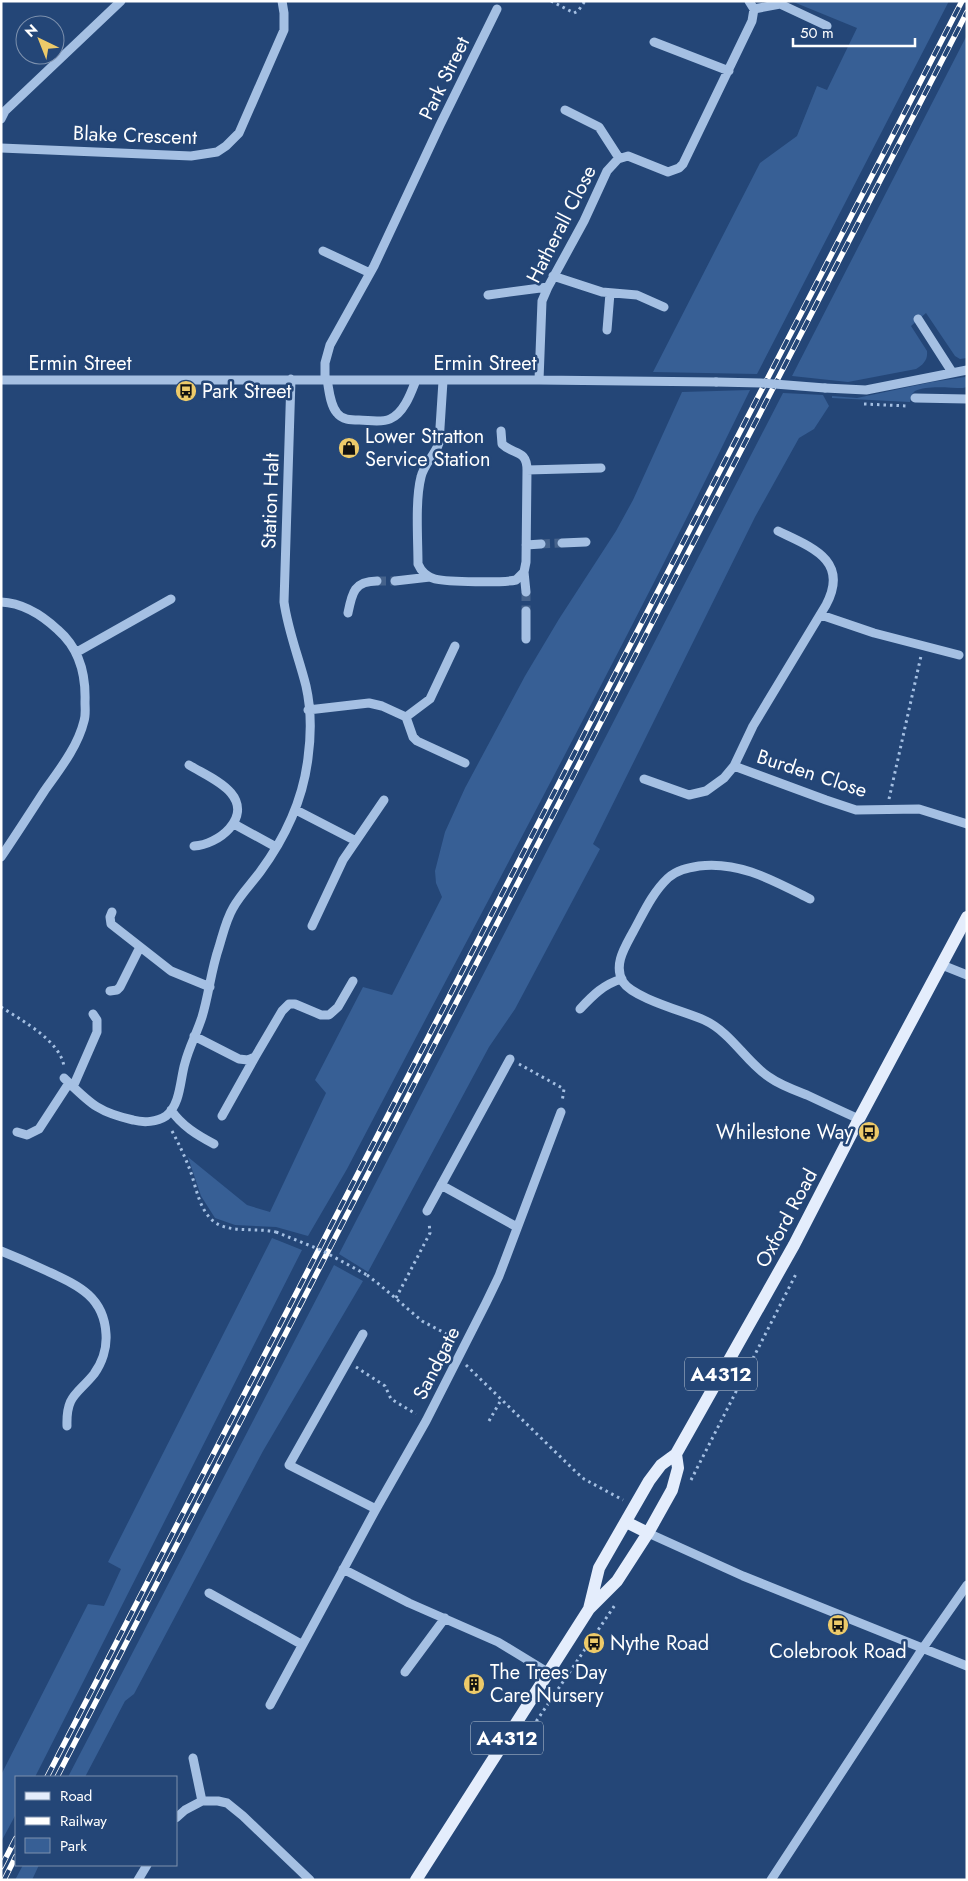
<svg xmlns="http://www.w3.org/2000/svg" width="968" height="1881" viewBox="0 0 968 1881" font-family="Jost,sans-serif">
	<rect width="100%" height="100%" fill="#244677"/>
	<!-- green -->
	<path fill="#375f95" d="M791 1H949L757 374 653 372 760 163 797 136 817 86 827 90 857 28Z
		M967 35V358L960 359 955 356 926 313 911 326 927 351C928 360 923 365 916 369L848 382 792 376Z
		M965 377 967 378V387L963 388C949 388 927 385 915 391 911 394 911 398 910 402L832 398V396L857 398 932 382Z
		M750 390C622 653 482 910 347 1169L308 1236 276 1227 235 1225 215 1218 201 1196 188 1157 247 1205 270 1212 326 1093 315 1080 363 987 392 995 442 897 436 883 435 871 445 832 465 788 525 676 559 619 616 531 633 500 682 392Z
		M783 393 823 395 829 406 814 429 799 438 755 517 593 844 600 849 515 1009 489 1047 368 1272 339 1254Z
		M272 1238 302 1250 35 1777H16V1814L1 1842V1775L88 1604 104 1606 121 1569 108 1562Z
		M334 1265 363 1281 263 1451 134 1694 125 1701 85 1777H68Z
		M23 1865H39L32 1880H15Z"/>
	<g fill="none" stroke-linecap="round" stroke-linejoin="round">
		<!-- minor-tunnel -->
		<path stroke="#45628b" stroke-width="9" stroke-dasharray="9 4.5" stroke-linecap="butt" d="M541 544 562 543
			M377 581H395
			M526 592V611"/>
		<!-- path -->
		<path stroke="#a5c0e3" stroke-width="3" stroke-dasharray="2.5 4" stroke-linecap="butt" d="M551 1 574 13 578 11 585 1
			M864 404 908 406
			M889 799 921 656
			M1 1007C21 1020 61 1041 64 1067
			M519 1064 564 1089 562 1102
			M172 1131C179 1144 185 1157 190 1170 197 1189 200 1218 222 1226 239 1232 258 1228 276 1232
			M367 1275 380 1285 422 1321 456 1339
			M396 1298 430 1233 429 1222
			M466 1365 575 1471 584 1479 623 1500
			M356 1367 385 1386 391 1399 416 1414
			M489 1421 501 1400
			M691 1480 797 1272
			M529 1732 615 1605"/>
		<!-- minor -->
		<path stroke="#a5c0e3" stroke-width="9" d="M754 9 780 4 827 26
			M654 42 729 71
			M565 110 599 127 619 158
			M1 119 5 111 121 1
			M1 148 191 156 217 152 226 146 239 133 284 30V13L282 1
			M323 251 370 273
			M553 276 602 292 637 295 664 307
			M488 295 548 287
			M918 319 952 372
			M607 330 610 293
			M327 379C329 390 330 405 337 413 342 420 351 420 359 420 368 420 381 423 390 419 404 413 411 393 416 380
			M1 380H539L716 382
			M325 380V363L330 345 374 266 440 125 497 9
			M539 380 542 301 548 287 584 221 607 171 618 159 628 156 668 172 679 168 683 164 752 21 754 9 749 1
			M443 381 439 443C435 455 424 464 421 477 415 500 418 540 418 564 421 571 427 577 435 579 448 582 503 583 516 580L524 572 526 562 527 470 601 468
			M825 388 866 390 967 370
			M915 398 967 399
			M501 431 502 444C513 455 527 449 527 470
			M562 543 586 542
			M526 545 541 544
			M524 572 526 592
			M395 581 430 577
			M1 602C24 603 42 615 58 630 80 649 86 674 85 702 85 708 86 715 84 721 78 746 60 769 45 790 30 813 16 835 1 857
			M348 613C352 593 354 581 377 581
			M821 615 874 633 959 655
			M526 639V611
			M77 652 171 599
			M308 710 369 703 382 706 406 717
			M406 717 430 699 455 646
			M406 717 413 737 417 741 465 763
			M189 765C202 773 221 781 231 793 252 818 218 845 194 846
			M734 766 826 800 856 810 919 809 967 824
			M644 779 689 795 706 791 724 778 734 766 753 726 826 605C850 560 811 547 778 531
			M296 810 356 841
			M234 824 276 847
			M810 899C774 881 740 861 699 866 687 868 677 870 668 878 652 893 643 914 633 932 625 947 613 965 623 982 633 998 686 1012 704 1020 732 1033 745 1061 769 1077 780 1085 794 1090 807 1095 824 1103 841 1111 859 1119
			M112 912 110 917 111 924 171 971 210 987
			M312 926 343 860 384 800
			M942 965 967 975
			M110 991 117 990 120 987 140 947
			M580 1009C593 995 604 984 622 979
			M194 1036 239 1059 248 1060 255 1057 282 1011 289 1004H295L321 1015H329L338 1007 353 981
			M64 1078C90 1103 97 1112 133 1120 144 1123 157 1122 166 1116 181 1104 180 1079 185 1063 189 1047 197 1033 202 1017 209 994 211 970 219 947 223 934 226 920 233 908 240 895 251 884 260 872 285 838 303 800 308 758 311 736 311 708 306 686 299 658 288 631 284 602L291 379
			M73 1087 97 1032V1020L93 1014
			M171 1110C182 1126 197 1135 214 1144
			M222 1116 255 1057
			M17 1132 27 1135 39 1129 69 1083
			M441 1185 517 1227
			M427 1211 510 1059
			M1 1251C16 1257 32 1264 47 1271 77 1285 104 1296 106 1334 107 1348 102 1363 94 1374 77 1395 66 1395 67 1426
			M363 1334 289 1465 376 1509
			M648 1533 743 1576 967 1666
			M343 1569 409 1603 498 1642 549 1673
			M209 1593 301 1644
			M405 1672 445 1618
			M270 1705 376 1509 426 1421 486 1303 499 1276 561 1112
			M193 1758 202 1801
			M176 1818 185 1810 202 1801H218L227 1803 243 1816 310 1880
			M138 1880 147 1865
			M771 1880 923 1648 967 1585"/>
		<!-- major -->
		<path stroke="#e4edfc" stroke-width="12" d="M626 1522 648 1533
			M589 1609 599 1568 649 1481 661 1465 676 1454 794 1245 859 1119 967 917
			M416 1880 589 1609 617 1581 648 1533 672 1490 678 1468 676 1454"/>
		<!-- rail casing -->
		<g stroke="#fff" stroke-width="5.5">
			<path id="rail" d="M47 1777 962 1
				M57 1777 967 12
				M1 1867 16 1838
				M4 1880 16 1856"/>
		</g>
		<!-- rail -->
		<use href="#rail" stroke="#244677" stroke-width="4" stroke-dasharray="11" stroke-linecap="butt"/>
		<!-- path-bridge -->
		<path stroke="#a5c0e3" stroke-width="3" stroke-dasharray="2.5 4" stroke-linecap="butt" d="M276 1232 321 1250 367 1275"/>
		<!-- minor-bridge -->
		<path stroke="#a5c0e3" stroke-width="9" d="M716 382 761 383 825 388"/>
	</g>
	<!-- icons -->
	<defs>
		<g id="bus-disc" transform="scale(1.125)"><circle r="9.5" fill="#edca69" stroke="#244677"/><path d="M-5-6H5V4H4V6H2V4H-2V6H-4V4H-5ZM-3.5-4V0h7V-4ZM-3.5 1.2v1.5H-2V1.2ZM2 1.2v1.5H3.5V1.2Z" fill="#111"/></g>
		<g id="shop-disc" transform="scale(1.125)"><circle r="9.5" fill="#edca69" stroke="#244677"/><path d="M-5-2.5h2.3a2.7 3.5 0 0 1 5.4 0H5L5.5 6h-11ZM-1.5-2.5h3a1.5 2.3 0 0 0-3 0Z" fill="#111"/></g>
		<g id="building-disc" transform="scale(1.125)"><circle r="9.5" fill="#edca69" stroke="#244677"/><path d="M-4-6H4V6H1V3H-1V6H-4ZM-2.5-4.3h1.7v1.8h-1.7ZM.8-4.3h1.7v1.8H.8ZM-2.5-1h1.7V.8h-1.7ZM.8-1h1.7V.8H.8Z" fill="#111"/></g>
	</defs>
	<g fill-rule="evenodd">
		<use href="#bus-disc" x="186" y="391"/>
		<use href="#shop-disc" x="349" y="448"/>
		<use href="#bus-disc" x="869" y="1132"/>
		<use href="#bus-disc" x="838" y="1625"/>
		<use href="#bus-disc" x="594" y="1643"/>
		<use href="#building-disc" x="474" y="1684"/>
	</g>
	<g text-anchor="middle" stroke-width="5" stroke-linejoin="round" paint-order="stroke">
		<!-- shield labels -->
		<g fill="#244677" stroke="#bdc8d6" stroke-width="1">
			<rect x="685" y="1357.5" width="72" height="33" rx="4"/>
			<rect x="471" y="1721.5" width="72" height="33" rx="4"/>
		</g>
		<g font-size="19" font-weight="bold" fill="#fff">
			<text x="721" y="1381">A4312</text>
			<text x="507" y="1745">A4312</text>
		</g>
		<!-- street labels -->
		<g font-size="20" fill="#fff" stroke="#244677">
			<text transform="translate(444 78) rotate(-64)" y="7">Park Street</text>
			<text transform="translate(135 135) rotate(2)" y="7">Blake Crescent</text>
			<text transform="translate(561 224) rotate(-63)" y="7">Hatherall Close</text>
			<text x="80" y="370">Ermin Street</text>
			<text x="485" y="370">Ermin Street</text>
			<text transform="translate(270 501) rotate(-88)" y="7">Station Halt</text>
			<text transform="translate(812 773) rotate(18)" y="7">Burden Close</text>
			<text transform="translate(786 1218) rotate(-62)" y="7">Oxford Road</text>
			<text transform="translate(436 1363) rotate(-63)" y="7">Sandgate</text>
		</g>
		<!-- poi labels -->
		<g font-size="20" fill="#fff" stroke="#244677" text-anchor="start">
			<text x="202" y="398">Park Street</text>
			<text x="365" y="443">Lower Stratton<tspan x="365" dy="23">Service Station</tspan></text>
			<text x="853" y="1139" text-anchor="end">Whilestone Way</text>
			<text x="610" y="1650">Nythe Road</text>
			<text x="838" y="1658" text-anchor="middle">Colebrook Road</text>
			<text x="490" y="1679">The Trees Day<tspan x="490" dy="23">Care Nursery</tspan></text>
		</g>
	</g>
	<!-- border -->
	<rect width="968" height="1881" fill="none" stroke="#ffffff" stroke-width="5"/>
	<!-- legend -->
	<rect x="15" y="1776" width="162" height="90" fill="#244677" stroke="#7c90ad"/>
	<rect x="25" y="1792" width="25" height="8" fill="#e4edfc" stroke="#7c90ad"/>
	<text x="60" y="1801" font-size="15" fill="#ffffff">Road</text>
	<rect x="25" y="1817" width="25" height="8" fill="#ffffff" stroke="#7c90ad"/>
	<text x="60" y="1826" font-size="15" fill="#ffffff">Railway</text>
	<rect x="25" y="1838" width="25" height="15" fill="#375f95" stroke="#7c90ad"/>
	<text x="60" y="1851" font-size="15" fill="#ffffff">Park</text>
	<!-- north arrow -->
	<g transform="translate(40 40) rotate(317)"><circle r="24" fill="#244677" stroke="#7c90ad"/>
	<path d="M0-4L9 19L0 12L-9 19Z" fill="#edca69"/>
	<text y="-8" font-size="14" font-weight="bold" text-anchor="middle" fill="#ffffff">N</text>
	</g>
	<!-- scale -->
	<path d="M793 38v8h122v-8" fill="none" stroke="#ffffff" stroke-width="2.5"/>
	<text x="800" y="38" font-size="15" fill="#ffffff" stroke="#244677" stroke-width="4" paint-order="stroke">50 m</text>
</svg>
